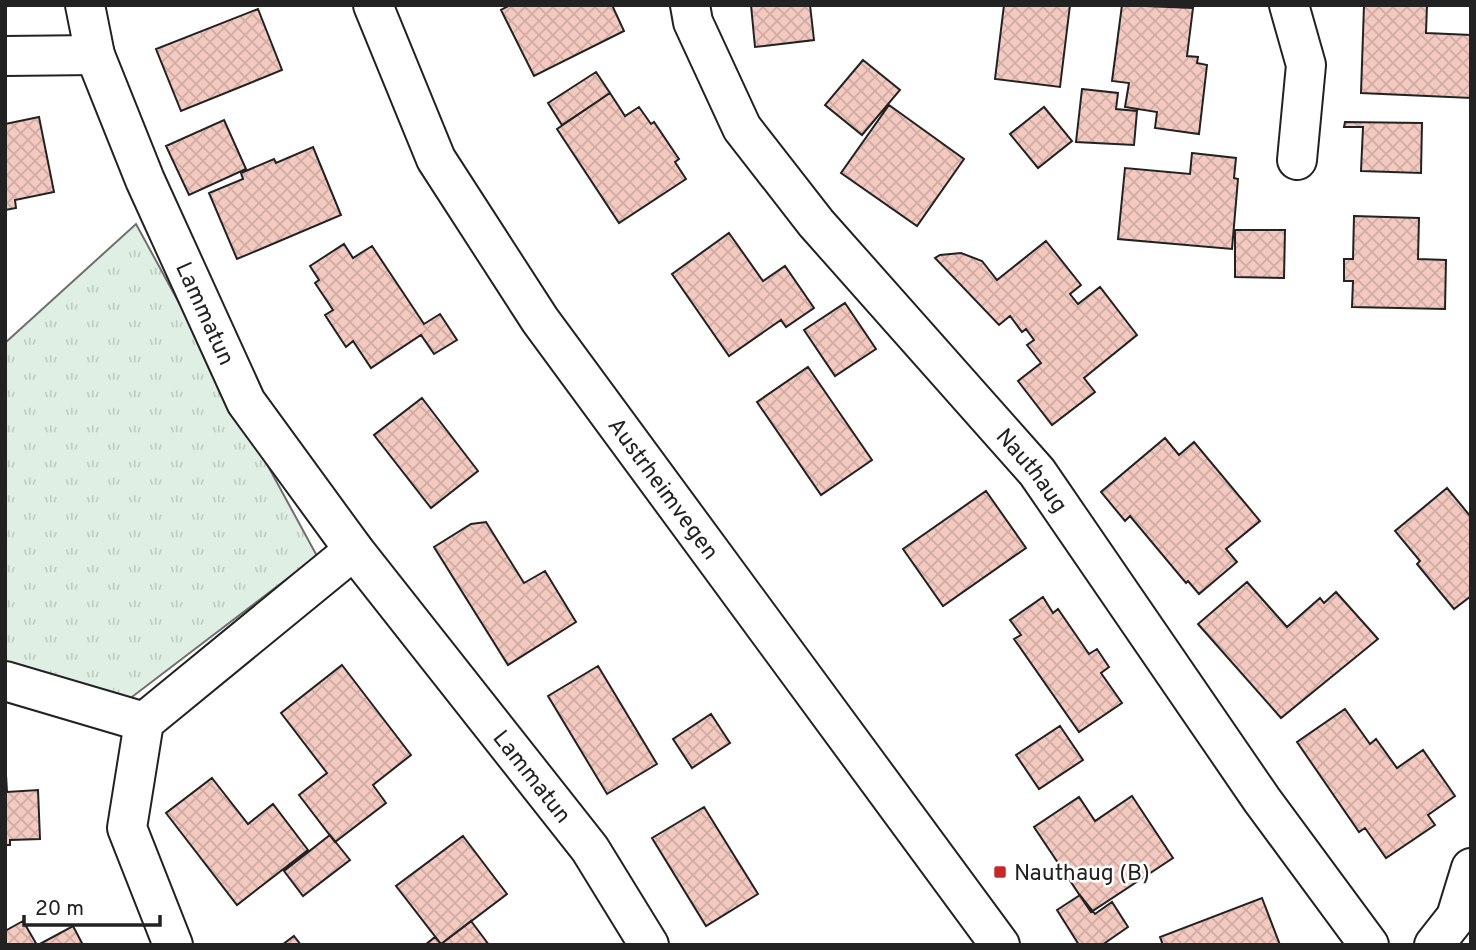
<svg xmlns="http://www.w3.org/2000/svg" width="1476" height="950" viewBox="0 0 1476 950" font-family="Overpass,sans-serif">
	<defs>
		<pattern id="park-tufts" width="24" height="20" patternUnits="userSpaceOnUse" patternTransform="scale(1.75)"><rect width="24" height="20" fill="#e0efe3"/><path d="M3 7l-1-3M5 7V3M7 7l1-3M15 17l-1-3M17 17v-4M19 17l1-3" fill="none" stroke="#c0cdc2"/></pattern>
		<pattern id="building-cross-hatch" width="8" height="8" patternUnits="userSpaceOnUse" patternTransform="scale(1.75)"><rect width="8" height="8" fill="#f3c9c0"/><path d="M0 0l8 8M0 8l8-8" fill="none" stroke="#d0aca5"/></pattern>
	</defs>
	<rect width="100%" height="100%" fill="#fff"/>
	<!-- park -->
	<path fill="url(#park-tufts)" stroke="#6f6f6f" stroke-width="2" d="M136 224 317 556 128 700 5 665V343Z"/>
	<!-- building -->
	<path fill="url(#building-cross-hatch)" stroke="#222" stroke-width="2" d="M510 5H612L624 31 534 76 501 10Z
		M751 5H810L814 40 755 47Z
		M1004 5H1070L1060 87 995 79Z
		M1122 5 1193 8 1187 56 1198 57 1197 63 1207 65 1199 134 1155 128 1157 112 1125 107 1129 83 1112 81Z
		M1364 5H1427L1426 33 1471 35V98L1361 93Z
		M258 9 282 70 181 111 156 49Z
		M863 60 900 90 862 135 825 105Z
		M596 72 610 93 562 125 548 103Z
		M1082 89 1118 93 1116 109 1137 111 1134 145 1076 142Z
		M610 93 625 116 639 107 651 124 654 122 679 159 675 162 686 179 619 223 557 129Z
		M889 105 964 159 917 226 841 173Z
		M1044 107 1072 141 1038 168 1010 134Z
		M39 117 54 192 15 200 16 208 5 210V124Z
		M224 120 246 169 189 195 166 146Z
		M1345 122 1422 123 1421 173 1361 171 1363 127H1344Z
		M313 147 341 215 237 259 209 193 243 179 241 173 274 159 276 163Z
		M1192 153 1236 158 1234 178 1238 179 1232 249 1118 239 1125 168 1190 174Z
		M1354 216 1419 218 1418 259 1446 260 1445 309 1352 307 1353 281H1344V259H1353Z
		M1235 230H1285L1284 278 1235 277Z
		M729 233 763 281 785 266 814 308 786 327 781 320 729 356 672 274Z
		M1046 241 1081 285 1070 294 1078 304 1100 287 1137 335 1084 378 1095 392 1052 425 1018 381 1041 363 1027 345 1034 340 1026 329 1022 332 1010 316 999 325 935 258 940 255 961 253 982 261 997 280Z
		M344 244 353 258 372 246 424 324 440 314 457 340 434 354 421 335 371 368 353 341 346 347 325 315 333 310 315 283 319 280 310 266Z
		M845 303 876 349 835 376 804 330Z
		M808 367 872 460 821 495 757 402Z
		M422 398 478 471 431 508 374 435Z
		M1165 438 1179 455 1194 442 1260 521 1226 549 1237 562 1199 594 1188 581 1186 583 1130 516 1125 521 1101 492Z
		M1447 488 1471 517V596L1454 609 1417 564 1420 561 1395 531Z
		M986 491 1026 548 943 606 903 549Z
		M486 522 524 583 545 571 576 622 508 665 434 547 471 524Z
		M1247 582 1287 627 1320 598 1324 603 1336 592 1378 639 1281 718 1198 624Z
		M1043 597 1053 613 1058 609 1089 654 1097 649 1109 667 1101 673 1122 703 1079 732 1014 639 1021 635 1010 620Z
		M342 665 411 755 373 785 386 803 335 842 299 795 327 773 281 713Z
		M598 666 657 764 607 794 548 696Z
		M1345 709 1370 744 1376 739 1397 768 1423 750 1455 796 1428 815 1435 825 1386 858 1365 828 1359 832 1297 742Z
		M711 714 730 743 692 768 673 739Z
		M1060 726 1083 760 1039 789 1016 755Z
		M5 758 7 792 38 790 40 839 10 840V845H5Z
		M212 778 248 824 273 804 308 850 237 905 166 813Z
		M1132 796 1173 858 1091 912 1034 827 1079 797 1095 821Z
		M704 807 758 894 706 926 652 838Z
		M330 835 350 860 303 896 284 871Z
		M463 836 507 894 441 944 396 886Z
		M1080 895 1095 914 1112 902 1128 927 1102 945H1079L1057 910Z
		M1262 898 1280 945H1163L1160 937Z
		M23 921 37 945H5V931Z
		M471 921 489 945H425L435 937 441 944Z
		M73 926 83 945H38Z
		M294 936 301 945H282Z"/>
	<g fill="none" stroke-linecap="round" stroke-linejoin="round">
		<!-- minor casing -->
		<g stroke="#222" stroke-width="42">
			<g id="minor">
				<path id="s1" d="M85 5 95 55 145 180 246 402 354 550 590 849 649 945"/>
				<path id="s2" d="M690 5 693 22 742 128 816 223 1037 472 1262 800 1369 945"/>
				<path d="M1289 5 1306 65 1297 160"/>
				<path d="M5 56 95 55"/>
				<path d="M5 681 144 722"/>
				<path d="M173 945 127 828 144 722 354 550"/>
				<path d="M1434 945 1456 917 1471 868"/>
			</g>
		</g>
		<!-- secondary casing -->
		<g stroke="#222" stroke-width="42">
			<g id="secondary">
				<path id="s3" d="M373 5 436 159 540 320 1000 945"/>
			</g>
		</g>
		<!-- minor -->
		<use href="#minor" stroke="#fff" stroke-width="38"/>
		<!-- secondary -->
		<use href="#secondary" stroke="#fff" stroke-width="38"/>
	</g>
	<!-- markers -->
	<rect fill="#c62828" stroke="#fff" stroke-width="2.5" x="993" y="865" width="14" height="14" rx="3.5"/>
	<g text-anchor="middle" stroke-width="5" stroke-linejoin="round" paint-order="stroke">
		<!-- street labels -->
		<g font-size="23" fill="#222" stroke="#fff">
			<text dy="8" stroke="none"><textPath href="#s1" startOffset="332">Lammatun</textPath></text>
			<text dy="8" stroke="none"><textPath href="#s2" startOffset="583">Nauthaug</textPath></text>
			<text dy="8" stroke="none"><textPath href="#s3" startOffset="567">Austrheimvegen</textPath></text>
			<text dy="8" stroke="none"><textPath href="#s1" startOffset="901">Lammatun</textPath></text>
		</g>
		<!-- poi labels -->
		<g font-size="23" fill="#222" stroke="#fff" text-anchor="start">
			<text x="1014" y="880">Nauthaug (B)</text>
		</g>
	</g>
	<!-- border -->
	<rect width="1476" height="950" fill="none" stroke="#222222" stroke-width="14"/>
	<!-- scale -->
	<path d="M24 915v10h136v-10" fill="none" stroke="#222222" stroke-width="3.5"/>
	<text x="35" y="915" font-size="21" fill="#222222" stroke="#ffffff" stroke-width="5" paint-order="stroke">20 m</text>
</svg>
